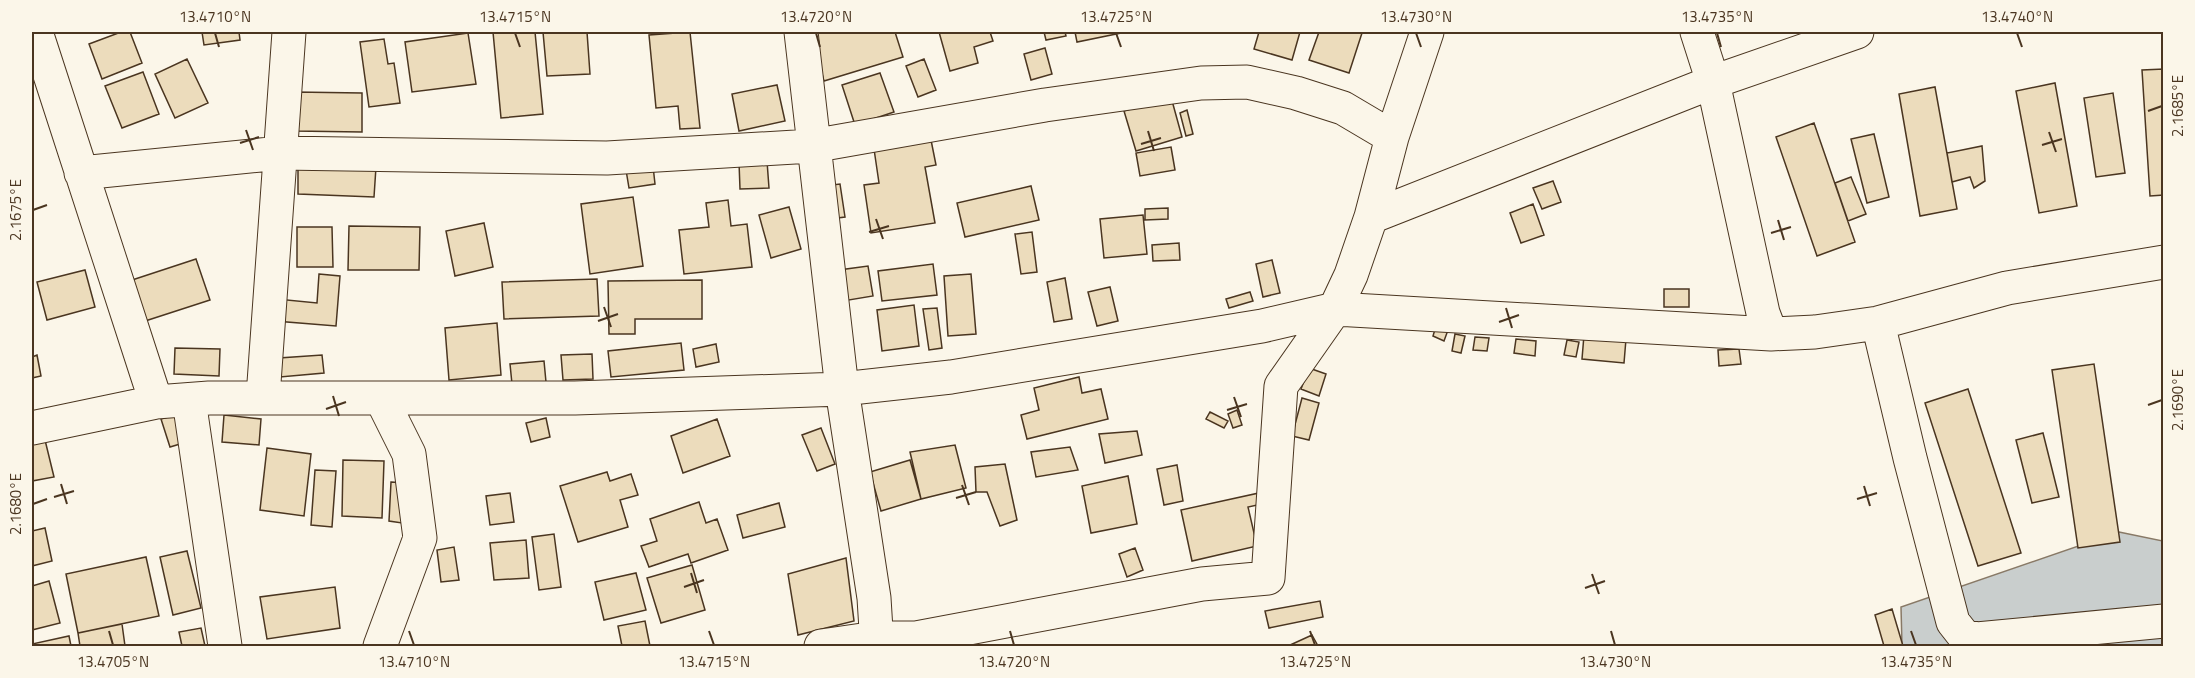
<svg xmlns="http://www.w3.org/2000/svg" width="2195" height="678" viewBox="0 0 2195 678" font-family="'Titillium Web',sans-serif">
	<rect width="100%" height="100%" fill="#fbf6e9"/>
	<!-- water -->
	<path fill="#c9cecd" stroke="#887966" stroke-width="1.5" d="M2119 532 2163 541V646H1902L1901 607Z"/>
	<!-- building -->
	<path fill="#ecdcbc" stroke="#4a3520" stroke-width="1.5" d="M121 32H130L142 63 102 79 89 44Z
		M202 32H239L240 40 204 45Z
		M493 32H535L543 114 501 118Z
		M543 32H587L590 74 547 76Z
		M690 32 700 128 680 129 678 106 656 108 649 35Z
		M810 32H895L903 57 824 81Z
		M939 32H990L993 41 974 47 978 63 950 71Z
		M1044 32H1065L1066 36 1046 40Z
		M1075 32H1126L1077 42Z
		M1259 32H1300L1292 60 1254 49Z
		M1319 32 1362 33 1349 73 1309 60Z
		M468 33 476 84 412 92 405 42Z
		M384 39 388 64 394 63 400 103 369 107 360 42Z
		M1045 48 1052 74 1031 80 1024 54Z
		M187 59 208 103 175 118 155 74Z
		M924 59 936 90 918 97 906 66Z
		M2164 69V195L2150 196 2142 70Z
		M143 72 159 114 122 128 105 86Z
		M880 73 894 112 855 125 842 85Z
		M2055 83 2077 206 2039 213 2016 91Z
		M777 85 785 121 739 131 732 94Z
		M1935 87 1957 209 1920 216 1899 94Z
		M294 92 362 93V132L294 131Z
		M2113 93 2125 173 2096 177 2084 98Z
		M1171 97 1182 137 1136 151 1124 111Z
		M1187 110 1193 134 1186 136 1180 113Z
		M1814 123 1855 242 1817 256 1776 137Z
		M1874 134 1889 197 1867 203 1851 139Z
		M931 140 936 165 925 167 935 223 871 233 864 185 879 183 874 149Z
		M1982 146 1985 181 1974 188 1970 177 1952 182 1947 153Z
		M1171 147 1175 170 1140 176 1136 153Z
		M767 161 769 188 740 189 739 162Z
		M298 164 376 167 374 197 298 194Z
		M653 166 655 184 629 188 626 170Z
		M1851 177 1866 214 1848 221 1835 183Z
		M1553 181 1561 202 1542 209 1533 188Z
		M840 184 845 217 830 219 824 186Z
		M1031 186 1039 220 965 237 957 203Z
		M633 197 643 266 590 274 581 204Z
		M728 200 731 226 747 224 752 267 684 274 679 230 709 227 706 203Z
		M1533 204 1544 235 1521 243 1510 213Z
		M789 207 801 249 771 258 759 215Z
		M1168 208V219L1145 220V209Z
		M1143 215 1147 254 1104 258 1100 219Z
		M484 223 493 267 455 276 446 231Z
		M349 226 420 227 419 270H348Z
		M297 227H332L333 267H297Z
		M1032 232 1037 272 1021 274 1015 234Z
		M1179 243 1180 260 1153 261 1152 245Z
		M196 259 210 300 139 323 126 282Z
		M1272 260 1280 293 1263 297 1256 264Z
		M933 264 937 295 882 301 878 271Z
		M868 266 873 296 843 301 839 270Z
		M85 270 95 307 47 320 37 282Z
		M319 274 340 276 336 326 275 321 277 299 317 303Z
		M971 274 976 334 948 336 944 276Z
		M1065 278 1072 319 1054 322 1047 282Z
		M597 279 599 316 504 319 502 282Z
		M702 280V319H635V334H609L608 281Z
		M1110 287 1118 321 1097 326 1088 292Z
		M1664 289H1689V307H1664Z
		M1250 292 1253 301 1229 308 1226 299Z
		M914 305 919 346 882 351 877 310Z
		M937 308 942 348 929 350 923 309Z
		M497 323 501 375 449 380 445 328Z
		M1436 326 1448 330 1444 341 1433 336Z
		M1455 334 1465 336 1461 353 1452 351Z
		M1584 335 1626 339 1624 363 1582 359Z
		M1475 337 1489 338 1487 351 1473 350Z
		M1516 339 1536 341 1535 356 1514 353Z
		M1567 340 1579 342 1576 357 1564 355Z
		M681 343 684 370 611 377 608 351Z
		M716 344 719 362 696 367 693 349Z
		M175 348 220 349 219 376 174 374Z
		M1739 349 1741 364 1719 366 1718 350Z
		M592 354 593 379 563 380 561 355Z
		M37 355 41 376 32 378V357Z
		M322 355 324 373 280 377 279 358Z
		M544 361 546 382 512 384 510 364Z
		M2094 364 2120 542 2078 548 2052 370Z
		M1309 368 1326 374 1319 396 1301 389Z
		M1079 377 1082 393 1101 389 1108 419 1027 439 1021 415 1039 410 1034 388Z
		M1968 389 2021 553 1978 566 1925 403Z
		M1302 398 1319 403 1309 440 1292 436Z
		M1237 410 1242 425 1233 428 1228 414Z
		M1210 412 1228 421 1224 428 1206 419Z
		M182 413 190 441 170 447 161 419Z
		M224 415 261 419 259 445 222 442Z
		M546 418 550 437 531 442 526 423Z
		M717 419 730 456 683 473 671 436Z
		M821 428 835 464 817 471 802 435Z
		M1137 431 1142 455 1105 463 1099 434Z
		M2043 433 2059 497 2032 503 2016 440Z
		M45 440 54 477 32 481V443Z
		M955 445 966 488 921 499 910 452Z
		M1070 447 1078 470 1036 477 1031 452Z
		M267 448 311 454 304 516 260 510Z
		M343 460 384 461 382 518 342 516Z
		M910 460 921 499 881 511 870 472Z
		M1005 464 1017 520 1000 526 987 492H976L975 467Z
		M1177 465 1183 501 1164 505 1157 469Z
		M315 470 336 471 332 527 311 525Z
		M607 472 610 481 631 474 638 495 620 500 628 527 578 542 560 486Z
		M1128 476 1137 524 1091 533 1082 486Z
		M391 482 405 483 402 523 389 521Z
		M510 493 514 522 490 525 486 496Z
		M1259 493 1262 504 1248 507 1257 546 1192 561 1181 510Z
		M699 502 706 523 717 519 728 550 691 563 688 554 649 567 641 546 657 541 650 519Z
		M779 503 785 527 743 538 737 515Z
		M45 528 52 561 32 566V531Z
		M554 534 561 587 539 590 532 537Z
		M526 540 529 578 494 580 490 543Z
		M454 547 459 580 441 582 437 550Z
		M1135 548 1143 570 1127 577 1119 554Z
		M187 551 201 608 173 615 160 557Z
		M146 557 159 616 78 633 66 574Z
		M846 558 854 621 798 635 788 574Z
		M692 565 705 610 661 623 647 578Z
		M636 573 646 610 604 620 595 582Z
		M49 581 60 623 32 630V586Z
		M335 587 340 628 267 639 260 597Z
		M1320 601 1323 617 1269 628 1265 611Z
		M1892 609 1903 646H1884L1875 615Z
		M645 621 650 646H622L618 626Z
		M122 624 125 646H80L78 633Z
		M201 628 205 646H182L179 632Z
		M1312 635 1318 646H1288Z
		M69 636 71 646H32V644Z"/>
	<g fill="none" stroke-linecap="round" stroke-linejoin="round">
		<!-- minor casing -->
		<g stroke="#4a3520" stroke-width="35">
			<path id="minor" d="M36 32 156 402
				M801 32 842 389 874 598 877 646
				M1697 32 1713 82 1763 313 1771 334
				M81 173 281 153 607 158 812 146 1045 105 1201 83 1247 82 1296 93 1343 108 1392 137
				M1371 217 1392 137 1427 32
				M1878 323 1910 458 1953 622 1964 636 1977 639 2164 621
				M263 397 289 32
				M189 400 225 646
				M32 428 156 402 209 398H575L842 389 951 377 1262 326 1335 309 1771 334 1815 332 1878 323 2007 288 2164 262
				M380 646 420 538 409 454 381 398
				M821 646 876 638H916L1202 584 1268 578 1281 386 1335 309 1351 275 1371 217 1713 82 1857 32"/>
		</g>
		<!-- minor -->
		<use href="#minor" stroke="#fbf6e9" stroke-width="33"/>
	</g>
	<!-- ticks -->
	<path fill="none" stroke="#4a3520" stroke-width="2" d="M215 33 219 47M515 33 520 47M816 33 820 47M1116 33 1121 47M1416 33 1421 47M1717 33 1721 47M2017 33 2022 47M2148 111 2162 106M246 130 253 150M1148 131 1154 151M2049 132 2056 152M240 143 259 137M1141 144 1161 138M2042 145 2062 139M33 210 47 205M876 219 883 239M1778 220 1784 240M869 232 889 226M1771 233 1791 227M604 307 611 327M1506 308 1512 328M598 321 618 314M1499 322 1519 315M333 396 339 416M1234 397 1241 417M2148 405 2162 400M326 409 346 402M1227 410 1247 404M61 484 67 504M962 485 969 505M1864 486 1870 506M54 497 74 491M956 498 976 492M1857 499 1877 493M33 504 47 499M691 573 697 593M1592 574 1599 594M684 587 704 580M1585 588 1605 581M109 631 113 645M409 631 414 645M709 631 714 645M1010 631 1014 645M1310 631 1315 645M1611 631 1615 645M1911 631 1916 645"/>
	<!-- border -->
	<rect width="2195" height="678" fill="none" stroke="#fbf6e9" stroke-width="66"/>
	<rect x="33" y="33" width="2129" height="612" fill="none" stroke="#4a3520" stroke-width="2"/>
	<g font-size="15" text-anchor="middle" fill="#4a3520">
		<text x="215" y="22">13.4710°N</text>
		<text x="515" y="22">13.4715°N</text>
		<text x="816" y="22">13.4720°N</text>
		<text x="1116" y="22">13.4725°N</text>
		<text x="1416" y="22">13.4730°N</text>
		<text x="1717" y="22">13.4735°N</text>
		<text x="2017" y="22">13.4740°N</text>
		<text transform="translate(2178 106) rotate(-90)" y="5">2.1685°E</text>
		<text transform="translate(16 210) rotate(-90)" y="5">2.1675°E</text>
		<text transform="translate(2178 400) rotate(-90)" y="5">2.1690°E</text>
		<text transform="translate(16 504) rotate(-90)" y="5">2.1680°E</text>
		<text x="113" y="667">13.4705°N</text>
		<text x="414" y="667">13.4710°N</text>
		<text x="714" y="667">13.4715°N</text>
		<text x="1014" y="667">13.4720°N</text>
		<text x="1315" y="667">13.4725°N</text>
		<text x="1615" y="667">13.4730°N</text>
		<text x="1916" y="667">13.4735°N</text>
	</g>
</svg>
